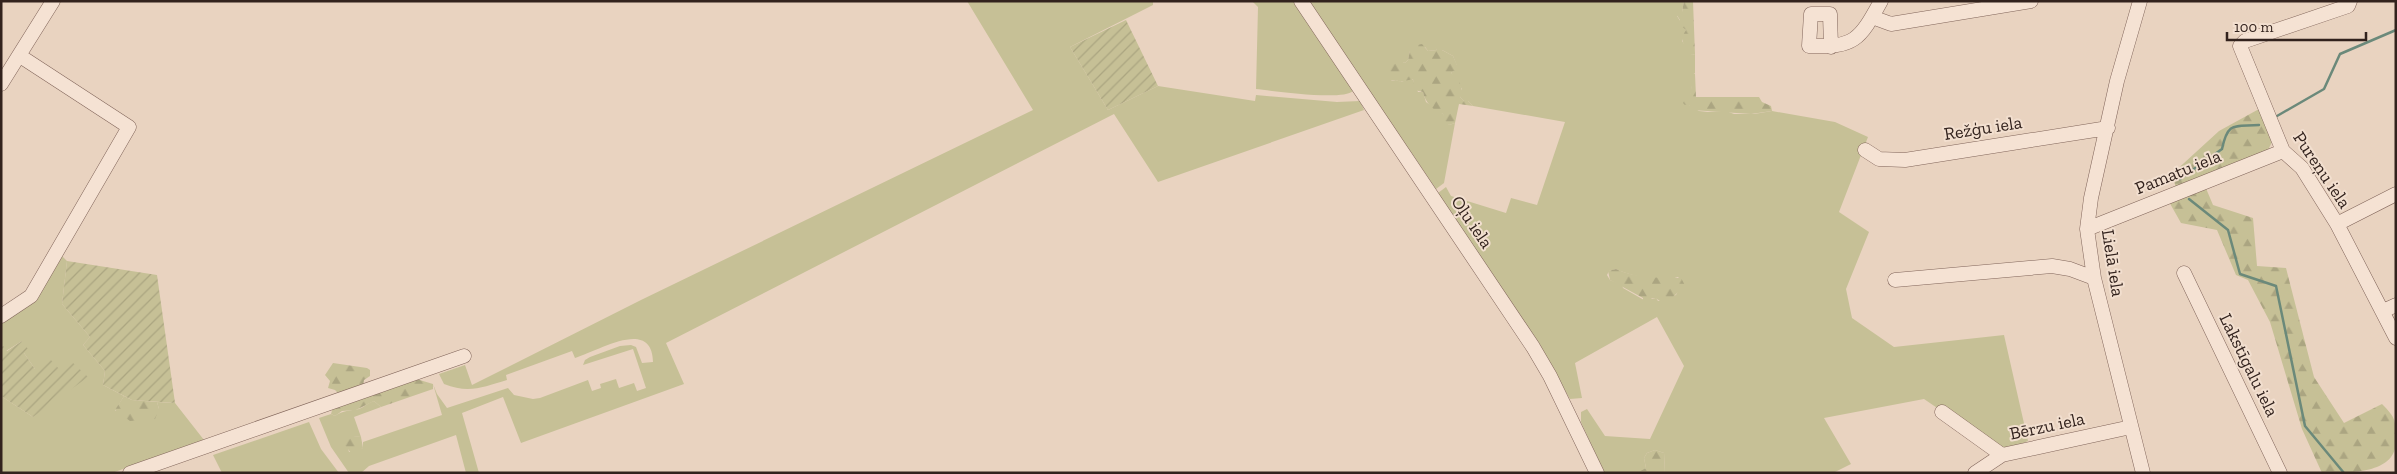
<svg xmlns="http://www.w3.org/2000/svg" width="2397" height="474" viewBox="0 0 2397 474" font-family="'Zilla Slab',serif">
	<defs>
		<pattern id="forest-firs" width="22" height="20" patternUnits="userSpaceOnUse" patternTransform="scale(1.25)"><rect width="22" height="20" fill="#c6c096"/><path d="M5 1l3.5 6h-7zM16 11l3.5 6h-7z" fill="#aba581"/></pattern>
		<pattern id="garden-furrows" width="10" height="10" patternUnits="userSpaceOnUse" patternTransform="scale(1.25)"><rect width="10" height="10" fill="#c6c096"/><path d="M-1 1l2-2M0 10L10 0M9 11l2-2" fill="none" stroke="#aba581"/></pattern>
	</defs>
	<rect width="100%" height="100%" fill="#e9d3c0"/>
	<!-- green -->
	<path fill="#c6c096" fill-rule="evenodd" d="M967 1H1153V5L1070 47 1108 110 1158 86 1255 101 1256 95 1337 102 1360 101 1364 110 1158 182 1114 114 666 343 684 384 521 443 503 397 462 413 479 473H466L456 435 369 466 361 473H349L331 447 319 418 331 414 335 416C343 410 350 411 359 409 364 407 368 403 374 401L381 407 354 417 361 437 351 436 348 448 349 452 363 448V442L442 415 433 384 437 394 447 408 508 388 514 395 533 399 540 398 588 380 592 391 601 388 600 384 616 379 619 388 634 383 637 391 646 388 633 349 583 365 585 360 590 357 620 346 631 345 636 347 642 363 653 362C652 317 599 351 575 358L572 351 506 375 507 380C483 387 469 394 444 384L439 374 465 365 472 385 641 300 1033 110Z
		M1252 1H1294L1353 91C1343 101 1273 91 1256 89L1258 7Z
		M1308 1H1684L1682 12 1677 16 1686 30 1682 41 1692 55 1695 54V74L1694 73 1689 105 1699 111 1708 112 1726 111 1734 114H1754L1772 111 1835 122 1868 137 1839 212 1869 232 1846 289 1852 318 1894 347 2004 335 2028 441 2002 452 1924 399 1824 418 1851 464 1833 473H1665L1664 453 1655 450 1647 453 1644 458 1646 468 1642 472 1604 473 1581 422V412L1587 409 1605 436 1650 439 1684 366 1657 317 1575 363 1582 398 1570 399 1534 337 1438 193 1446 187 1451 196 1506 213 1511 198 1537 205 1565 122 1473 106 1468 101H1464L1460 97 1462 89 1451 73 1460 66H1457L1453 56 1435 46 1437 50 1428 51 1425 47 1410 51 1408 60 1405 63 1403 62 1391 81 1396 80 1401 82 1412 78 1418 92H1423L1426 102 1443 114 1449 125 1455 123 1444 183 1436 189ZM1616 269C1630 276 1662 283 1678 277L1682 282 1676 295 1658 301 1656 298 1644 300 1623 288 1622 285 1610 280 1607 275 1609 271Z
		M60 254 67 261 62 304 90 337 83 345 105 371 103 385 124 396 115 411 159 409 157 402 175 403 204 440 112 473H1V396L33 417 60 370 35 369 24 353 22 341 6 351 1 343V324L35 296Z
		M309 422 321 449 339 473H222L213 455Z"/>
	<!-- forest -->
	<path fill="url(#forest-firs)" d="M1684 1H1693L1695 54 1692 55 1687 52C1685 48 1682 41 1682 37L1686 30 1679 24 1680 20 1676 14 1678 11 1682 12Z
		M1431 36H1441L1443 39 1442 50 1453 56 1457 65H1462L1463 68 1459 73 1454 71 1451 73 1459 80 1463 94 1460 97 1464 101H1468L1473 106 1459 104 1455 123 1449 125 1444 120 1443 114C1433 111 1425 102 1423 92L1414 90 1413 79 1400 82 1396 80 1388 81 1381 67 1399 60 1405 63 1408 60 1411 46 1422 44 1428 51 1437 50 1429 40Z
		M1689 73 1695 74 1696 97H1759L1762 102 1771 106 1772 111 1751 114 1692 110 1689 105H1685L1683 103 1684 100H1689L1692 84 1688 77Z
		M2259 109 2272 142 2268 150 2176 188 2172 174 2219 131Z
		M2205 186 2213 205 2253 218 2257 266 2286 268 2314 377 2344 423 2382 404C2396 418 2396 421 2396 441 2396 474 2350 473 2322 473L2302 429 2270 322 2248 280 2236 275 2217 230 2181 223 2168 200Z
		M1616 269C1635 278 1659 278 1681 278L1687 289 1682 294 1678 292 1671 299 1662 302 1655 298H1652L1647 304 1643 302V298L1610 280 1608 271Z
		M333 363 367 368 370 370V376L364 380 363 386 339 394 335 390 328 388 330 381 325 375Z
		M413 378 433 384V389L381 407 374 401 356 410 342 411 335 416 331 414 333 407Z
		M124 396 132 400 157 402 159 409 155 419 130 421 115 410Z
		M346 435 361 437 363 448 352 454 342 442Z
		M1655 450 1664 453 1665 473H1637L1646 468 1644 458 1647 453Z"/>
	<!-- garden -->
	<path fill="url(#garden-furrows)" d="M1126 20 1158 86 1108 110 1070 47Z
		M67 261 157 275 175 403 132 400 103 385 105 371 83 345 90 337 62 304Z
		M22 341 28 349 24 353 35 369 50 359 60 370 71 361 88 377 33 417 1 396V343L7 351Z"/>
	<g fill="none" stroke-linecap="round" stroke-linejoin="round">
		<!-- stream -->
		<path stroke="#6b897a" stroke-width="2.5" d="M2277 116 2324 89 2340 54 2396 30
			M2180 179 2222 149C2228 121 2234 127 2259 125
			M2189 199 2228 230 2240 274 2276 286 2305 426 2344 473"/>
		<!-- minor casing -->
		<g stroke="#81655a" stroke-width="15">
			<path id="minor" d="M1301 1 1533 347 1550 376 1597 473
				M2140 1 2117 81 2091 198 2087 229 2094 278 2143 473
				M2350 1 2348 6 2245 41 2240 46 2283 151 2302 168 2337 224 2396 338
				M1872 17 1891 24 2031 1
				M1831 47 1830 14H1811L1809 46C1855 47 1859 41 1881 1
				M1 84 53 1
				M1865 150 1879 159 1905 160 2108 128
				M2337 224 2396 194
				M2087 229 2283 151
				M2184 273 2280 473
				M1895 280 2052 266 2070 269 2094 278
				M2383 311 2396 305
				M1 316 31 296 129 127 20 56
				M1942 412 2002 455
				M130 473 464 356
				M1975 473 2002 455 2131 427"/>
		</g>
		<!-- minor -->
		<use href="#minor" stroke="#f5e2d3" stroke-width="14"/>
	</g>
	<g text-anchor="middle" stroke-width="4" stroke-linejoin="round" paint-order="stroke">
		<!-- street labels -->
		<g font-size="18" fill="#32221d" stroke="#f2dfcf">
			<text transform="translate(1983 128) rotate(-9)" y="6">Režģu iela</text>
			<text transform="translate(2322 170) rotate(56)" y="6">Pureņu iela</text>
			<text transform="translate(2178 172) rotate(-22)" y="6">Pamatu iela</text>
			<text transform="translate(1472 222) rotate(56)" y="6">Oļu iela</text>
			<text transform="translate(2113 263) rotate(81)" y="6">Lielā iela</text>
			<text transform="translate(2249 365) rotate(64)" y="6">Lakstīgalu iela</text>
			<text transform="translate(2047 426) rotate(-12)" y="6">Bērzu iela</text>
		</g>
	</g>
	<!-- border -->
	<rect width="2397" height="474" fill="none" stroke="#32221d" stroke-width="5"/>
	<!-- scale -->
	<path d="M2227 32v8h139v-8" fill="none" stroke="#32221d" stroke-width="2.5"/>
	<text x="2234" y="32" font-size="15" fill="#32221d" stroke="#f2dfcf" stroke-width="4" paint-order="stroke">100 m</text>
</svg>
